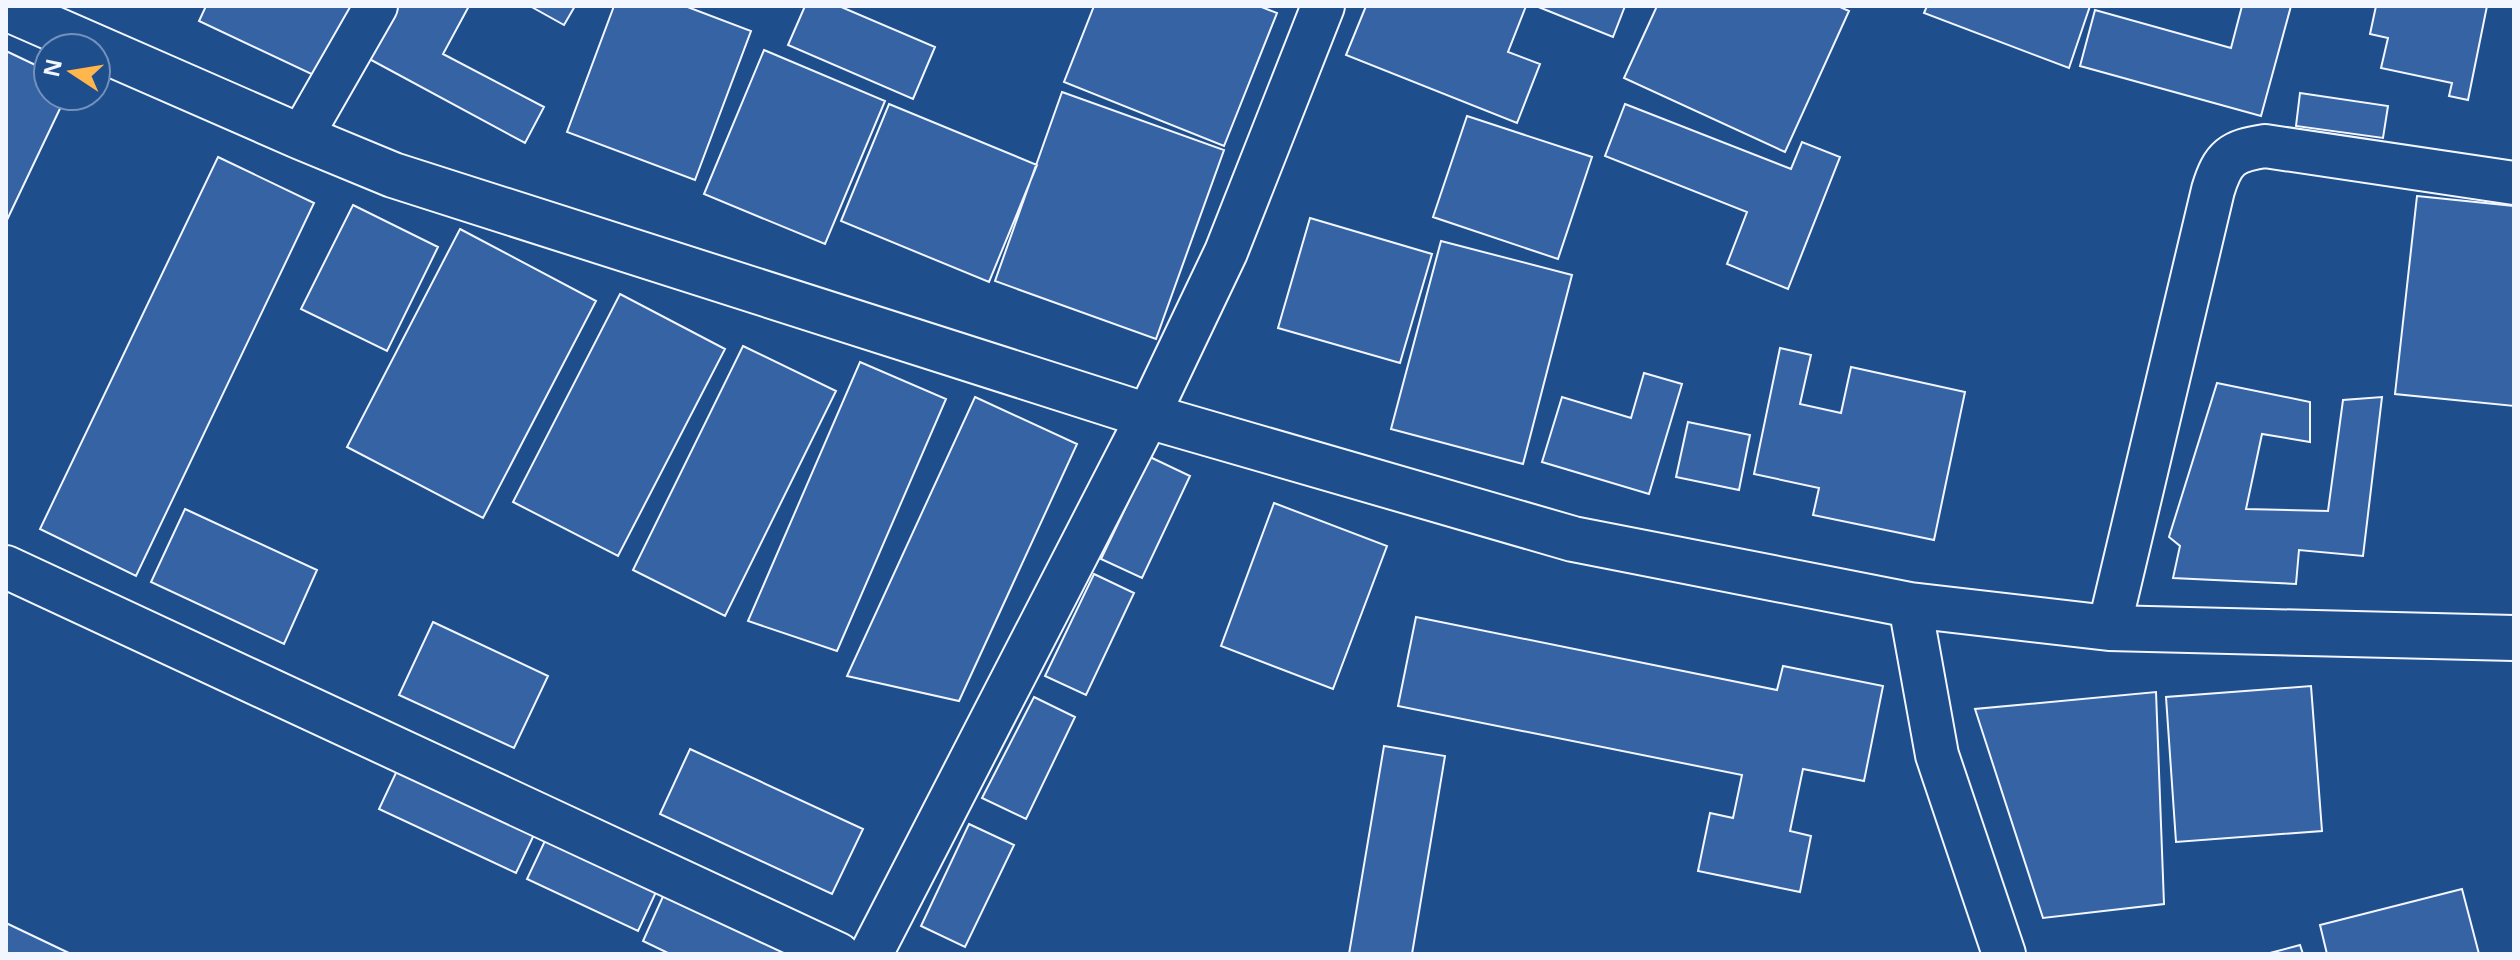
<svg xmlns="http://www.w3.org/2000/svg" width="2520" height="960" viewBox="0 0 2520 960" font-family="'Noto Sans',sans-serif">
	<rect width="100%" height="100%" fill="#1f4e8c"/>
	<!-- building -->
	<path fill="#3563a3" stroke="#f2f6ff" stroke-width="2" d="M206 6H356L322 79 199 21Z
		M389 6H469L443 54 544 107 525 143 362 55Z
		M530 6H575L564 25Z
		M614 6H685L751 31 695 180 567 132Z
		M805 6H839L935 47 913 99 788 45Z
		M1094 6H1259L1277 13 1224 146 1064 82Z
		M1366 6H1526L1508 52 1540 64 1517 123 1346 55Z
		M1536 6H1625L1613 37Z
		M1657 6H1838L1849 11 1785 152 1624 78Z
		M1927 6H2090L2069 68 1924 13Z
		M2242 6H2291L2261 116 2080 66 2095 10 2231 48Z
		M2376 6H2487L2468 100 2449 96 2452 83 2381 68 2388 38 2370 34Z
		M764 50 885 101 825 244 704 194Z
		M6 51 48 71V96H66L6 222Z
		M1062 92 1224 150 1156 339 995 281Z
		M2300 93 2388 106 2383 138 2296 126Z
		M889 104 1037 165 989 282 841 221Z
		M1625 104 1791 169 1802 142 1840 157 1788 289 1727 264 1747 212 1605 156Z
		M1467 116 1592 157 1558 259 1433 217Z
		M218 157 314 203 136 576 40 529Z
		M2417 196 2514 206V406L2395 394Z
		M353 205 438 247 387 351 301 309Z
		M1310 218 1432 254 1400 363 1278 328Z
		M460 229 596 301 483 518 347 447Z
		M1441 241 1572 275 1523 464 1391 429Z
		M620 294 725 349 618 556 513 502Z
		M743 346 836 391 725 616 633 570Z
		M1780 348 1811 355 1800 404 1841 413 1851 367 1965 392 1934 540 1813 515 1819 488 1754 474Z
		M860 362 946 399 837 651 748 621Z
		M1644 373 1682 384 1649 494 1542 462 1562 397 1631 418Z
		M2217 383 2310 402V442L2262 434 2246 509 2328 511 2343 400 2382 397 2363 556 2299 550 2296 584 2173 578 2180 546 2169 537Z
		M975 397 1077 444 959 701 847 676Z
		M1688 422 1750 435 1739 490 1676 477Z
		M1150 457 1190 476 1142 578 1101 559Z
		M1274 503 1387 546 1333 689 1221 646Z
		M185 509 317 570 284 644 151 582Z
		M1094 574 1134 593 1086 695 1045 676Z
		M1416 617 1777 690 1783 666 1883 686 1864 781 1803 769 1790 831 1811 836 1800 892 1698 871 1710 813 1733 818 1742 775 1398 706Z
		M433 622 548 676 514 748 399 695Z
		M2311 686 2322 831 2176 842 2166 697Z
		M2156 692 2164 904 2043 918 1975 709Z
		M1034 697 1075 717 1026 819 982 798Z
		M1384 746 1445 756 1412 954H1349Z
		M690 749 863 829 832 894 660 814Z
		M402 760 539 824 516 873 379 809Z
		M969 824 1014 845 965 947 921 926Z
		M551 828 662 879 638 931 527 879Z
		M669 883 818 954H670L643 941Z
		M2462 889 2479 954H2327L2320 925Z
		M6 923 71 954H6Z
		M2300 945 2303 954H2266Z"/>
	<g fill="none" stroke-linecap="round" stroke-linejoin="round">
		<!-- minor casing -->
		<g stroke="#f2f6ff" stroke-width="46">
			<path id="minor" d="M301 137 376 6
				M6 567 838 954
				M1910 605 1937 755 2004 954
				M2109 628 2213 190C2223 157 2232 151 2265 146L2514 183
				M871 954 1148 416 1226 252 1323 6"/>
		</g>
		<!-- major casing -->
		<g stroke="#f2f6ff" stroke-width="48">
			<path id="major" d="M6 8 301 137 393 175 1148 416 1573 539 1910 605 2109 628 2514 638"/>
		</g>
		<!-- minor -->
		<use href="#minor" stroke="#1f4e8c" stroke-width="42"/>
		<!-- major -->
		<use href="#major" stroke="#1f4e8c" stroke-width="44"/>
	</g>
	<!-- border -->
	<rect width="2520" height="960" fill="none" stroke="#f2f6ff" stroke-width="16"/>
	<!-- north arrow -->
	<g transform="translate(72 72) rotate(282)"><circle r="38" fill="#1f4e8c" stroke="#7391ba" stroke-width="2"/>
	<path d="M0-6L14 30L0 20L-14 30Z" fill="#ffb74d"/>
	<text y="-12" font-size="22" font-weight="bold" text-anchor="middle" fill="#f2f6ff">N</text>
	</g>
</svg>
